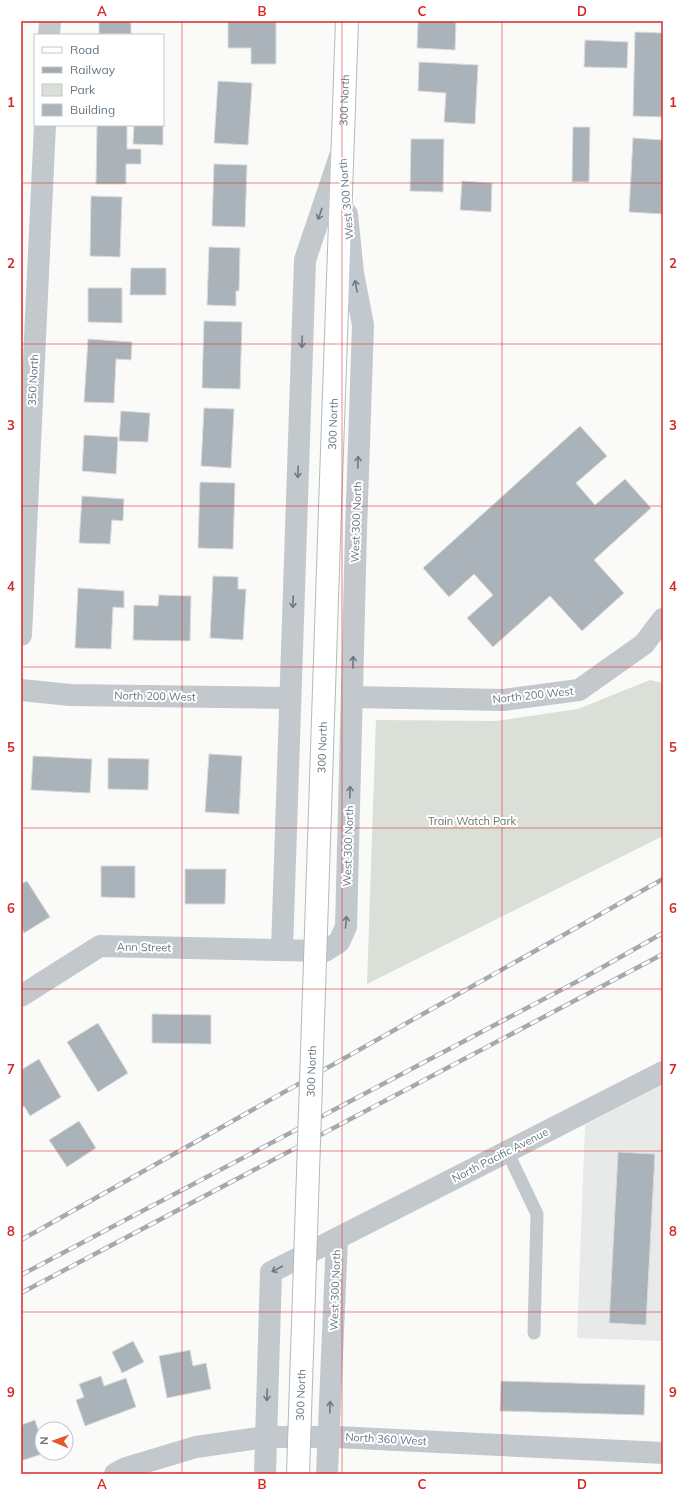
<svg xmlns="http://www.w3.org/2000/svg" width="684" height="1495" viewBox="0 0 684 1495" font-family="Mulish,sans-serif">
	<rect width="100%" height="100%" fill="#fafaf8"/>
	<!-- built -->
	<path fill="#e8e9e9" d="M663 1085V1341L577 1338 585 1125Z"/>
	<!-- green -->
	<path fill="#dadfd7" d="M650 680 663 683V836L367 984 376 720 496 721 578 709Z"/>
	<!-- building -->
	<path fill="#aab3b9" stroke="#dcdcda" d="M99 21H131V34H99Z
		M228 21H276V64H251V48H228Z
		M418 21H456L455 50 417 48Z
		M635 32 663 33V117L633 116Z
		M585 40 628 42 627 68 584 67Z
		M419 62 478 65 475 124 444 122 446 93 418 91Z
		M218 81 252 83 248 145 214 143Z
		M163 119V145L133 144 134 125H163Z
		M97 125H127V149H141V164H126V184H96Z
		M573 127H590L589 182H572Z
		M633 138 663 140 662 214 629 212Z
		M411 139H444L443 192 410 191Z
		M214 164 247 165 245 227 212 226Z
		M462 181 492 183 491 212 460 210Z
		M91 196 122 197 120 257 90 256Z
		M209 247 240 248 239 291H236V306L207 305Z
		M131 268H166V295H130Z
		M88 288H122V323L88 322Z
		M204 321 242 322 240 389 202 388Z
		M88 339 132 342 131 360 116 359 114 403 84 402Z
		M204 408 234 409 231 468 201 466Z
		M121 411 150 413 148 442 119 441Z
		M580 426 607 456 576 483 595 505 625 479 651 508 594 560 624 593 582 631 550 596 493 647 467 618 493 595 474 574 449 597 423 568Z
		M84 435 118 437 116 474 82 471Z
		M200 482 235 483 233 549 198 548Z
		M82 496 124 499 123 521 112 520 110 544 79 543Z
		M213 576 238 577V589H246L243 640 210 638Z
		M78 588 124 591V608L113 607 111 649 75 648Z
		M159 595 191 596 190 641 133 640 134 605 158 606Z
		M209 754 242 756 239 814 205 812Z
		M33 756 92 759 90 793 31 790Z
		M108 758 149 759 148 790 108 789Z
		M101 866H135V898L101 897Z
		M185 869H226L225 904H185Z
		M27 881 50 917 24 933 21 927V884Z
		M152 1014 211 1015V1044L152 1043Z
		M98 1023 128 1073 98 1092 67 1042Z
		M39 1059 61 1097 30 1116 24 1106 21 1108V1070Z
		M79 1121 96 1148 67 1167 49 1140Z
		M618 1152 655 1154 646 1325 609 1323Z
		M133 1341 144 1362 122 1373 112 1352Z
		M190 1350 193 1366 206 1363 211 1389 167 1398 159 1356Z
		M101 1376 104 1386 126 1378 136 1407 85 1426 76 1400 84 1397 79 1384Z
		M501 1381 645 1385 644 1415 500 1411Z
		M35 1420 42 1442V1453H45L21 1461V1425Z"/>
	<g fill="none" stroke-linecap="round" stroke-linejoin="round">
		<!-- secondary casing -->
		<g stroke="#b3babf" stroke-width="24">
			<g id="secondary">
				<path id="s1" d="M330 508 347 21"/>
			</g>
		</g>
		<!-- lane -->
		<path stroke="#c3c8cc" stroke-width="13" d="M507 1151 537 1214 534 1333"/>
		<!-- street -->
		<path stroke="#c3c8cc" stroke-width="22" d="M49 35 50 21
			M21 635 45 125
			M21 690 70 695 290 698
			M352 697 503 700 579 690 644 644 663 619
			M282 950 305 260 340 156
			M21 996 100 946 325 951 339 942 346 927 356 531 363 325 353 273 347 214
			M115 1474 126 1468 196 1447 266 1437H336L663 1453
			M265 1474 271 1272 663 1072
			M327 1474 337 1238"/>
		<!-- secondary -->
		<use href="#secondary" stroke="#fff" stroke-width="22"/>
		<!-- rail casing -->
		<g stroke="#a2aab0" stroke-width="4.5">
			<path id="rail" d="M21 1240 663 879
				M21 1275 578 981 663 933
				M21 1293 663 954"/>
		</g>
		<!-- rail -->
		<use href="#rail" stroke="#fff" stroke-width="3" stroke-dasharray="9" stroke-linecap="butt"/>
		<!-- secondary-bridge casing -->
		<g stroke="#b3babf" stroke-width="24" stroke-linecap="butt">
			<g id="secondary-bridge">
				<path id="s2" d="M298 1474 330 508"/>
			</g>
		</g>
		<!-- secondary-bridge -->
		<use href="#secondary-bridge" stroke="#fff" stroke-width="22"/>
	</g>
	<!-- one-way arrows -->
	<defs><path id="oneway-shaft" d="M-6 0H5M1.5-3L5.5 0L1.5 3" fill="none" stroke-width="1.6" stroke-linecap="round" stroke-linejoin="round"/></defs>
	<g stroke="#6a7a87">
		<use href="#oneway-shaft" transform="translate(320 214) rotate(109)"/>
		<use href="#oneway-shaft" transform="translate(356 286) rotate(-101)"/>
		<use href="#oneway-shaft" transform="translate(302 342) rotate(92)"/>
		<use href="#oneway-shaft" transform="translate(358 462) rotate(-88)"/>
		<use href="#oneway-shaft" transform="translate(298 472) rotate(92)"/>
		<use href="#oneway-shaft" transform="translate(293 602) rotate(92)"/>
		<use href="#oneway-shaft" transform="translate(353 662) rotate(-89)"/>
		<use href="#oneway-shaft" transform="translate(350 792) rotate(-88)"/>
		<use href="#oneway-shaft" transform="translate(346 922) rotate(-85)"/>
		<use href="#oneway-shaft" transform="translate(277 1269) rotate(152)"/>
		<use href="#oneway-shaft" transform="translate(267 1395) rotate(92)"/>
		<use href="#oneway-shaft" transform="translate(330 1407) rotate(-88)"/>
	</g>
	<!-- grid -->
	<path fill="none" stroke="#d62828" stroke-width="1" stroke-opacity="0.55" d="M182 21V1474M342 21V1474M502 21V1474M21 183H663M21 344H663M21 506H663M21 667H663M21 828H663M21 989H663M21 1151H663M21 1312H663"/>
	<g text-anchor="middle" stroke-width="4" stroke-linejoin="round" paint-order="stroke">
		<!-- street labels -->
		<g font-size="11" fill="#657683" stroke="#fff">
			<text dy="4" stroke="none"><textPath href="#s1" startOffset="408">300 North</textPath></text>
			<text transform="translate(346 199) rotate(-95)" y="4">West 300 North</text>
			<text transform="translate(33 380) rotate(-87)" y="4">350 North</text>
			<text dy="4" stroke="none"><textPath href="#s1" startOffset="84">300 North</textPath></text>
			<text transform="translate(356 522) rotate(-88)" y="4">West 300 North</text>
			<text transform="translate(533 695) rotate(-6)" y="4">North 200 West</text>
			<text transform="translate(155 696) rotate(1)" y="4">North 200 West</text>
			<text dy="4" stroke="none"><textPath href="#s2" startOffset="727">300 North</textPath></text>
			<text transform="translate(348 846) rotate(-88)" y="4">West 300 North</text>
			<text transform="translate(144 947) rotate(1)" y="4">Ann Street</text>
			<text dy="4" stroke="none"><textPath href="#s2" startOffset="403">300 North</textPath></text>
			<text transform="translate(500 1155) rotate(-27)" y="4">North Pacific Avenue</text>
			<text transform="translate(335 1290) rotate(-88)" y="4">West 300 North</text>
			<text dy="4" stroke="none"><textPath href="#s2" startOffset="79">300 North</textPath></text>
			<text transform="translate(386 1439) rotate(3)" y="4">North 360 West</text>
		</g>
		<!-- park labels -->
		<g font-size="11" fill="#687a64" stroke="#fff">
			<text x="472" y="825">Train Watch Park</text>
		</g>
	</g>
	<!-- border -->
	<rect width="684" height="1495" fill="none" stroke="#ffffff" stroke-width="44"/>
	<!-- legend -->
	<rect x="34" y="34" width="130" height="92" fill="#ffffff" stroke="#c1c8cd"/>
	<rect x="42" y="47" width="20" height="6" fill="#ffffff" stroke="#c1c8cd"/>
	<text x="70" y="54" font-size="12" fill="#657683">Road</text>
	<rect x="42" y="67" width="20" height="6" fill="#a2aab0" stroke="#c1c8cd"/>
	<text x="70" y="74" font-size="12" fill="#657683">Railway</text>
	<rect x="42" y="84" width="20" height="12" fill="#dadfd7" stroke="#c1c8cd"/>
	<text x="70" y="94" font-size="12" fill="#657683">Park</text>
	<rect x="42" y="104" width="20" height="12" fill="#aab3b9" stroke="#c1c8cd"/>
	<text x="70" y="114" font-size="12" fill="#657683">Building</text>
	<!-- north arrow -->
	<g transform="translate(54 1441) rotate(272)"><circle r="19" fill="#ffffff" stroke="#c1c8cd"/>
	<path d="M0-3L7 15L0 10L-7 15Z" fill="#e4572e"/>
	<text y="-6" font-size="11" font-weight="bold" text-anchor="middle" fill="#657683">N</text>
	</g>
	<rect x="22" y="22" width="640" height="1451" fill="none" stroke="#d62828" stroke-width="1.5"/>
	<g font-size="13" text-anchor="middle" font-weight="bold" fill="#d62828">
		<text x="102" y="16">A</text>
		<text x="262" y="16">B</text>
		<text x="422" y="16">C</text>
		<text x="582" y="16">D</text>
		<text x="11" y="107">1</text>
		<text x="673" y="107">1</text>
		<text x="11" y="268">2</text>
		<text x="673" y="268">2</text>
		<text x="11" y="430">3</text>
		<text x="673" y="430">3</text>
		<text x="11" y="591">4</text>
		<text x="673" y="591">4</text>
		<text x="11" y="752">5</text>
		<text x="673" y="752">5</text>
		<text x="11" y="913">6</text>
		<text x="673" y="913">6</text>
		<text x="11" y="1074">7</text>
		<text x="673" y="1074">7</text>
		<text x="11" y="1236">8</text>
		<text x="673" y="1236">8</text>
		<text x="11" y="1397">9</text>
		<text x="673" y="1397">9</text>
		<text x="102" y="1489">A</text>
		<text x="262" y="1489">B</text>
		<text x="422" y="1489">C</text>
		<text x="582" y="1489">D</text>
	</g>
</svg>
